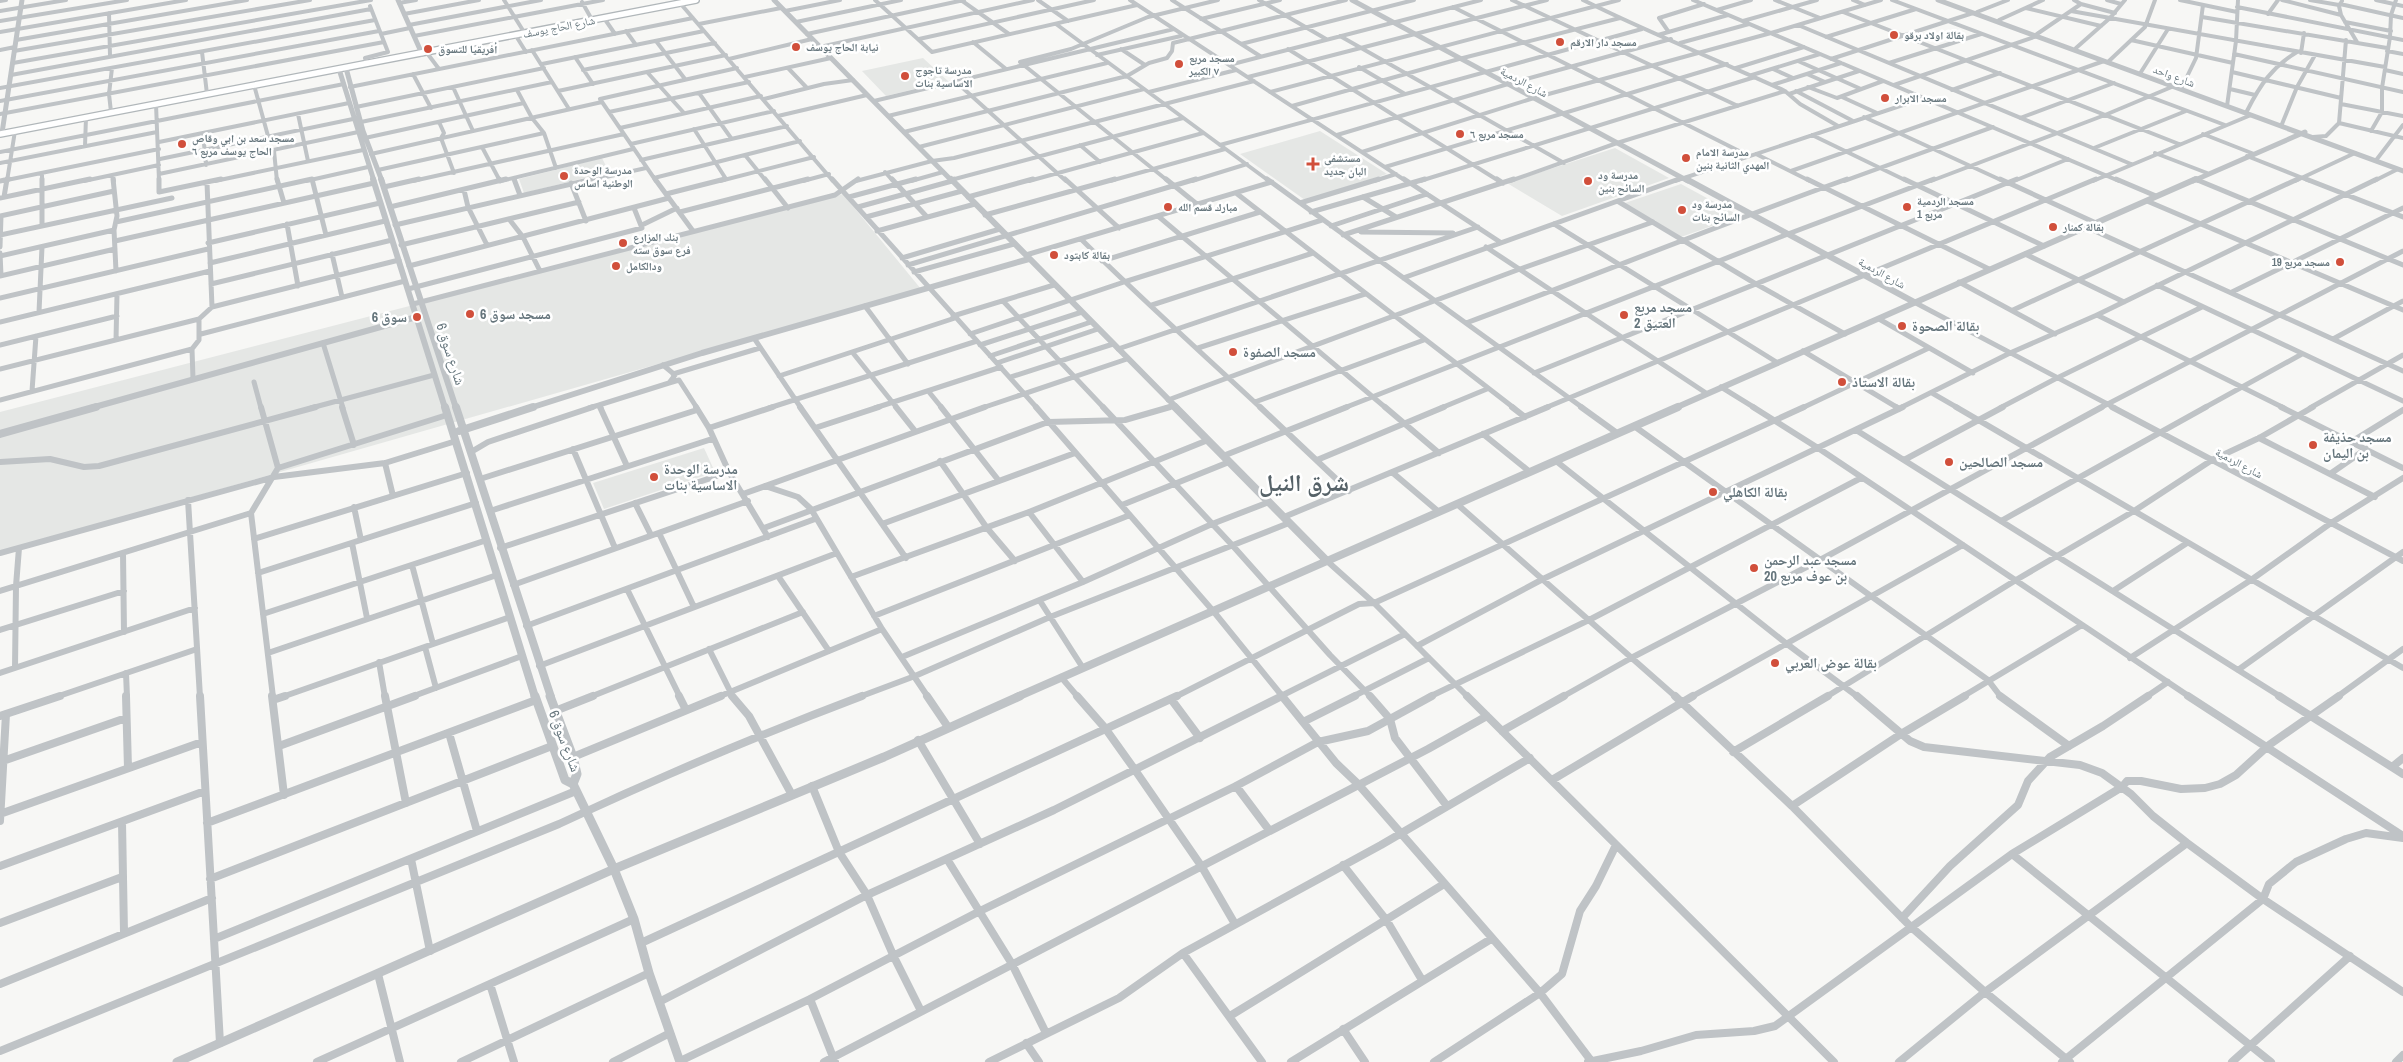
<svg xmlns="http://www.w3.org/2000/svg" width="2403" height="1062" viewBox="0 0 2403 1062" font-family="'Archivo Narrow','Noto Naskh Arabic',sans-serif">
	<rect width="100%" height="100%" fill="#f7f7f5"/>
	<!-- built -->
	<path fill="#e5e7e5" d="M923 58 948 81 886 96 862 71Z
		M1320 131 1387 174 1305 200 1240 154Z
		M1615 148 1669 178 1562 216 1507 183Z
		M602 158 609 172 524 193 519 179Z
		M1681 184 1740 216 1681 237 1625 203Z
		M843 194 921 289 0 552V412Z
		M704 448 715 472 604 509 593 483Z"/>
	<g fill="none" stroke-linecap="round" stroke-linejoin="round">
		<!-- secondary casing -->
		<g stroke="#b1b7ba" stroke-width="8">
			<path id="secondary" d="M0 134 696 0"/>
		</g>
		<!-- minor-far3 -->
		<path stroke="#bfc3c6" stroke-width="4" d="M504 0 524 32
			M875 0 932 52 1137 5
			M961 0 1009 34
			M1038 0 1068 21
			M1130 0 1406 181
			M1172 0 1260 56
			M1259 0 1326 39
			M1512 0 1738 106
			M1583 0C1649 33 1718 60 1785 91L1800 104 1838 126
			M1693 0 2119 181
			M1775 0 1820 18
			M1853 0 1865 5
			M1892 0 2225 125
			M2074 0 2081 4 2115 13
			M2107 0 2121 4
			M2180 0 2237 12
			M2282 0 2341 15
			M2310 0 2339 5
			M2376 0 2403 6
			M0 1 6 0
			M2342 1 2339 6 2341 15 2357 42
			M582 2 591 18
			M399 3 416 0
			M680 3 833 181
			M2340 4 2403 18
			M1453 7 1749 156
			M2237 7 2403 40
			M2026 8 2101 26
			M1717 10 1751 0
			M0 11 66 0
			M785 11 840 0
			M2071 11 2385 67
			M1843 12 2179 144
			M1977 12 2008 0
			M109 13 110 56
			M404 14 479 0
			M2268 14 2278 0
			M2202 17 2387 48
			M604 18 615 34
			M1201 19 1280 0
			M1999 20 2043 0
			M0 21 127 0
			M1743 21 1817 0
			M796 22 901 0
			M2345 22 2391 31
			M699 24 781 8
			M1056 24 1269 181
			M409 25 541 0
			M1798 25 2131 164
			M626 31 636 45
			M1668 31 1659 18 1704 4
			M0 32 186 0
			M381 34 410 28
			M807 34 964 0
			M2037 34 2081 4
			M1658 35 1728 15
			M414 36 603 0
			M516 36 526 52
			M1340 36 1564 163
			M1826 37 1916 9
			M919 39 1094 0
			M16 40 247 0
			M2131 40 2233 63
			M656 41 685 79
			M973 42 1006 69
			M1680 43 1749 24
			M1241 44 1414 0
			M820 47 1033 0
			M2076 48 2110 18 2125 0
			M1121 49 1145 65
			M1288 49 1499 181
			M0 50 15 47
			M532 50 569 109
			M14 51 310 0
			M2387 51 2403 54
			M202 52 207 94
			M427 53 439 69
			M2301 53 2304 33
			M2234 54 2403 92
			M1097 55 1181 36
			M575 57 593 84
			M729 59 812 39
			M1831 59 1973 13
			M1798 61 1861 89
			M2109 61 2145 27 2155 0
			M13 63 371 0
			M1889 63 1981 34
			M367 64 365 58 388 52 370 6
			M542 64 704 31
			M1229 65 1481 0
			M1359 67 1405 94
			M788 68 807 88
			M1736 68 1804 47
			M1773 69 1793 78
			M583 70 715 43
			M2385 70 2403 74
			M647 72 684 113
			M2141 72 2168 29
			M2232 72 2341 98
			M413 74 431 108
			M1807 74 1825 82
			M11 75 371 9
			M1752 75 1820 54
			M745 77 831 58
			M1248 77 1547 0
			M955 81 1066 181
			M254 85 268 136
			M1772 85 1841 63
			M1894 85 2037 36
			M350 87 693 18
			M453 87 473 131
			M1808 87 1837 98 1883 81
			M2182 87 2196 58 2203 5
			M0 88 375 20
			M2230 89 2255 95
			M517 90 532 118 544 133 556 168
			M1952 90 2000 73
			M558 91 726 55
			M1796 91 1853 121
			M1149 92 1236 70
			M1270 92 1619 0
			M699 93 731 138
			M1789 94 1859 71
			M1842 97 1877 113
			M764 99 824 84 853 80
			M0 101 379 31
			M874 101 1174 29
			M156 104 159 181
			M2341 104 2403 116
			M1292 106 1459 59 1620 18
			M2227 106 2236 41 2238 0
			M356 107 544 68
			M2247 111C2260 85 2272 67 2297 52
			M111 112 109 94 112 68
			M609 112 749 82
			M0 114 384 42
			M298 114 308 161
			M778 116 867 95
			M888 116 1107 63
			M1864 117 2003 181
			M2020 118 2114 83
			M361 122 552 82
			M439 122 444 133 441 138 454 173
			M2339 123 2403 138
			M2282 124 2297 87 2315 55
			M620 128 761 96
			M694 129 726 179
			M2371 131 2382 112V88L2390 37 2391 15 2396 0
			M904 132 1127 76 1149 63 1167 58 1172 51 1173 43 1346 0
			M203 133 206 165
			M2203 134 2254 154
			M1337 135 1508 84 1671 39
			M1812 135 1907 181
			M2313 137 2326 136 2339 123 2346 40
			M365 138 524 103
			M159 142 349 103
			M631 144 774 111
			M1080 145 1100 162
			M1220 145 1642 29
			M85 146 86 117
			M482 147 500 181
			M919 147 1144 89
			M2094 148 2186 111
			M274 151 277 181
			M0 152 344 84
			M1362 152 1534 98 1771 33 1881 0
			M2155 153 2207 173
			M371 154 602 102
			M1756 154 1810 181
			M745 155 766 181
			M2247 156 2310 181
			M160 159 353 119
			M2377 159 2403 125
			M641 160 787 126
			M0 163 157 132
			M1385 167 1727 64
			M378 170 544 133
			M1791 171 2104 61
			M885 172 893 181
			M42 173V181
			M159 174 363 131
			M113 175 114 181
			M514 178 515 181
			M654 178 800 141
			M2194 179 2198 181
			M951 180 1183 118
			M2 181 159 149
			M7 181 15 131
			M84 181 159 165
			M215 181 363 150
			M306 181 368 167
			M413 181 624 134
			M501 181 633 149
			M588 181 646 168
			M656 181 600 99 737 68
			M720 181 814 157
			M803 181 829 174
			M856 181 932 161 954 158 1254 81
			M911 181 943 172
			M1029 181 1203 133
			M1110 181 1225 149
			M1168 181 1020 62 1071 49 1148 17 1218 0
			M1192 181 1247 164
			M1374 181 1396 174
			M1420 181 1755 77
			M1510 181 1617 143 1785 91
			M1675 181 1924 98
			M1844 181 1993 127
			M1931 181 2105 115 2174 86
			M2014 181 2068 159
			M2093 181 2251 115
			M2295 181 2355 153
			M2374 181 2398 169"/>
		<!-- minor-far2 -->
		<path stroke="#bfc3c6" stroke-width="5" d="M42 179V226
			M113 179 117 216 114 230 116 271
			M159 179V192L221 179
			M277 179 284 203
			M312 179 326 235
			M499 179 500 181
			M514 179 520 195
			M655 179 693 231
			M765 179 788 208
			M832 179 1037 408
			M892 179 927 217
			M1065 179 1119 228
			M1166 179 1198 205
			M1267 179 1583 408
			M1404 179 1500 242
			M1497 179 1503 183
			M1807 179 1989 269
			M1904 179 2044 246
			M2000 179 2096 223
			M2116 179 2156 196
			M2195 179 2403 265
			M2306 179 2403 217
			M951 180 954 179
			M0 181 9 179
			M207 183 212 307
			M571 183 586 221
			M384 187 419 179
			M464 190 468 207 487 245
			M1236 193 1514 408
			M666 194 725 179
			M4 197 7 179
			M849 197 916 179
			M968 197 1033 179
			M1363 197 1396 217
			M0 198 90 179
			M2147 201 2403 310
			M1619 202 1756 284 1845 334
			M1300 203 1379 179
			M390 207 506 179
			M858 207 952 181
			M680 212 808 179
			M1311 212 1425 179
			M985 215 1115 179
			M0 216 114 191
			M1158 216 1386 408
			M866 217 962 191
			M509 219 523 237 539 269
			M116 222 312 179
			M287 224 298 286
			M1554 224 1778 363
			M395 225 593 179
			M642 225 677 208
			M1331 226 1427 194
			M2086 227 2403 371
			M877 231 975 204
			M1361 232 1453 233
			M0 235 172 198
			M1343 235 1514 179
			M1081 239C1139 297 1201 352 1261 408
			M115 241 374 183
			M208 243 380 203
			M401 245 579 202
			M0 247 1 216
			M1486 247 1706 393
			M0 253 1 275
			M332 254 342 297
			M2025 254 2124 302
			M1026 255 1272 182
			M0 256 114 230
			M902 258 1000 229
			M1102 261 1260 212
			M210 263 385 221
			M908 265 1196 179
			M409 266 669 198
			M914 272 1014 244
			M0 276 115 249
			M1403 278 1679 179
			M1959 282 2055 334
			M211 284 392 240
			M2157 285 2403 401
			M408 289 642 228 634 208
			M2232 292 2403 208
			M0 298 208 249
			M1003 301 1104 408
			M1914 302 2115 408
			M413 304 835 195 858 179
			M1152 305 1313 253
			M865 306 908 364
			M2013 310 2298 179
			M39 312 42 247
			M2097 315 2284 408
			M953 316 1054 285
			M1879 319 1973 373
			M0 322 210 271
			M1466 323C1593 276 1719 225 1847 179
			M201 334 405 281
			M970 334 1124 282 1322 220
			M754 338 801 408
			M2333 339 2403 301
			M116 340 117 294
			M323 343 343 408
			M0 345 117 316
			M980 345 1082 312
			M1198 348 1365 294
			M192 349 193 379
			M1118 349 1478 227
			M1803 351 1898 408
			M853 353 897 408
			M990 356 1091 322
			M997 363 1098 329
			M663 365 675 375 669 383 679 380 697 408
			M0 369 199 319 212 307 399 260
			M1534 373 2017 179
			M673 374 760 348
			M779 376 955 318
			M1011 377 1113 344
			M254 382 261 408
			M1721 387 1755 408
			M32 391 36 336
			M929 392 942 408
			M1932 393 1958 408
			M0 400 192 349 199 340V319
			M1168 400 1520 269 1653 222
			M1255 402 1424 340
			M311 408 434 375
			M589 408 599 405
			M601 408 599 405 669 383
			M769 408 977 341
			M875 408 1001 367
			M982 408 1127 359
			M1166 408 1174 406
			M1344 408 1788 234 1934 179
			M1441 408 1487 389
			M1545 408 2096 179
			M1802 408 1929 348
			M1900 408 2010 353 2097 315 2377 179
			M2000 408 2057 378 2202 307
			M2100 408 2403 251
			M2204 408 2302 354
			M2310 408 2403 355"/>
		<!-- minor-far1 -->
		<path stroke="#bfc3c6" stroke-width="6" d="M342 407 354 445
			M600 407 627 466
			M696 407 709 428 729 472 768 537
			M800 407 906 558
			M896 407 915 431
			M941 407 999 481
			M1036 407 1214 612 1283 697
			M1103 407 1233 546 1330 655 1371 697
			M1260 407 1349 491
			M1385 407 1439 453
			M1512 407 1525 417
			M1581 407 1617 433
			M1753 407 1818 448 2190 697
			M1896 407 1899 409
			M1956 407 2403 668
			M2112 407 2403 561
			M2281 407 2403 468
			M1634 426 1988 680 2001 697
			M709 428 773 407
			M815 428 879 407
			M1856 430 2281 697
			M1483 434 1530 472
			M2259 438 2375 497
			M2351 442 2403 410
			M573 449 615 548
			M471 452 488 442 593 407
			M1223 456 1347 407
			M1317 460 1444 407
			M1904 460 2003 407
			M940 461 987 528 1015 561
			M1556 461 1787 644 1858 697
			M0 462 50 459 84 467 99 466 316 407
			M385 463 393 496
			M278 468 447 415
			M1393 473 1439 512
			M2330 474 2366 449
			M480 479 697 410
			M765 486 798 497 811 509 882 629 928 697
			M743 494 985 407
			M188 500 200 697
			M635 503 651 535
			M1457 504 1676 697
			M1122 505 1229 462
			M354 507 361 540
			M490 511 712 439
			M1029 512 1083 582
			M251 513 273 697
			M1284 517 1548 407
			M2001 521 2206 407
			M882 524 1075 453
			M764 528 1048 422 1125 420 1170 407
			M659 533 694 607
			M254 539 467 473
			M352 543 367 618
			M500 548 729 472
			M0 553 274 477 385 463 456 441
			M123 553 124 632
			M1327 561 1374 603 1468 697
			M412 565 433 644
			M258 573 476 503
			M778 576 829 651
			M851 577 1029 512 1208 440
			M513 585 748 501
			M627 589 680 697
			M0 591 251 513 278 468 261 407
			M2113 591 2187 543
			M1040 601 1083 668
			M263 614 487 540
			M874 616 1130 515
			M526 626 815 519
			M0 630 124 591
			M1417 646 1543 579 1903 407
			M425 647 436 688
			M709 649 733 697
			M268 653 497 575
			M902 657 1083 582 1212 524 1269 502
			M2130 658 2251 580 2331 523 2403 478
			M379 662 385 697
			M539 666 837 553
			M15 668 16 586 19 548
			M2238 670 2403 552
			M0 673 195 608
			M126 673 127 697
			M1061 677 1078 697
			M56 697 197 649
			M282 697 510 617
			M411 697 522 656
			M590 697 803 612
			M718 697 882 629
			M859 697 915 676 1050 617 1289 523
			M1175 697 1359 604 1374 603 1804 407
			M1279 697 1405 634
			M1352 697 1429 658
			M1429 697 1589 620 1861 478
			M1562 697 1633 657 1820 560 2102 407
			M1691 697 1963 545
			M1826 697 2016 580 2134 511 2212 460 2259 438 2313 407
			M1962 697 2082 625
			M2146 697 2168 682
			M2337 697 2403 649"/>
		<!-- minor -->
		<path stroke="#bfc3c6" stroke-width="8" d="M126 696 128 768
			M200 696 220 1043
			M272 696 284 795
			M385 696 406 803
			M679 696 686 710
			M732 696 749 716 792 795
			M927 696 948 727
			M1077 696 1105 728 1135 770 1202 867 1235 924
			M1282 696 1336 763 1358 784 1540 993 1592 1062
			M1370 696 1390 719 1395 738 1447 806
			M1467 696 1834 1062
			M1675 696 1792 806 1910 926 1985 992 2070 1062
			M1857 696 1910 741 1924 747 2080 765 2102 773 2131 794 2153 816 2187 843 2263 899 2403 992
			M2000 696 2069 746
			M2188 696 2403 836
			M2279 696 2403 774
			M1171 699 1200 738
			M273 700 285 696
			M555 711 593 696
			M0 716 60 696
			M1303 722 1355 696
			M1502 731 1564 696
			M449 733 477 831
			M918 740 980 844
			M279 746 415 696
			M1733 752 1828 696
			M573 757 721 696
			M0 762 126 718
			M2392 767 2403 758
			M1552 780 1693 696
			M812 786 839 852 867 895 894 957 921 1011
			M1236 786 1269 830
			M1792 806 1901 734 1965 696
			M0 814 202 742
			M0 821 6 714
			M122 822 124 933
			M207 823 536 700
			M2012 854 2271 1062
			M411 859 430 951
			M947 859 1012 964 1046 1033
			M1343 865 1387 921 1422 980
			M0 866 205 791
			M210 879 552 746
			M1902 918 1950 866 2018 805 2028 781 2050 757 2103 726 2148 696
			M0 923 122 877
			M214 939 576 791
			M641 943 1177 696
			M1183 953 1262 1062
			M378 974 400 1062
			M0 984 212 898
			M490 984 514 1062
			M810 999 835 1062
			M659 1002 867 895 1054 810 1282 696
			M1230 1016 1444 884
			M1343 1029 1365 1062
			M1026 1043 1039 1062
			M0 1051 559 824C659 777 759 735 862 696
			M680 1061 810 999 980 911 1236 786 1318 742 1368 731 1432 696
			M317 1062 634 919
			M461 1062 649 973
			M613 1062 670 1033
			M824 1062 1428 749 1487 716
			M989 1062 1119 998 1183 953 1381 845 1530 758
			M1291 1062 1491 939
			M1434 1062 1540 993 1562 974 1580 911 1596 886 1616 845
			M1588 1062 1641 1051 1696 1035 1754 1031 1775 1026 2012 854 2122 787 2127 781H2141L2181 789 2205 788 2220 784 2236 775 2269 745 2339 696
			M1899 1062 1985 992 2187 843
			M2062 1062 2263 899 2269 884 2296 862 2346 839 2366 833 2403 838
			M2232 1062 2350 956
			M2396 1062 2403 1055"/>
		<!-- tertiary-far3 -->
		<path stroke="#bfc3c6" stroke-width="5" d="M398 0 422 54
			M774 0 952 181
			M1352 0 1688 181
			M1938 0 2403 171
			M346 68 363 131 382 181
			M339 69 374 181
			M2 133 22 0
			M2193 181 2305 132"/>
		<!-- tertiary-far2 -->
		<path stroke="#bfc3c6" stroke-width="6" d="M373 179 445 408
			M381 179 456 408
			M951 179 1177 408
			M1686 179 1914 302
			M91 408 420 316
			M530 408 702 353 1029 259
			M1675 408 2196 179"/>
		<!-- tertiary-far1 -->
		<path stroke="#bfc3c6" stroke-width="8" d="M445 407 535 697
			M456 407 551 697
			M1175 407 1327 561
			M459 431 533 407
			M0 434 96 407
			M1017 697 1678 407"/>
		<!-- tertiary -->
		<path stroke="#bfc3c6" stroke-width="9" d="M535 696 565 780 573 784
			M550 696 573 757 577 774 573 784
			M573 784 614 869 634 919 649 973 680 1062
			M177 1062 614 869 884 757 1020 696"/>
		<!-- secondary -->
		<use href="#secondary" stroke="#fff" stroke-width="5.5"/>
	</g>
	<!-- markers -->
	<g fill="#d14f3b" stroke="#fff" stroke-width="2">
		<circle cx="1894" cy="35" r="5"/>
		<circle cx="1560" cy="42" r="5"/>
		<circle cx="796" cy="47" r="5"/>
		<circle cx="428" cy="49" r="5"/>
		<circle cx="1179" cy="64" r="5"/>
		<circle cx="905" cy="76" r="5"/>
		<circle cx="1885" cy="98" r="5"/>
		<circle cx="1460" cy="134" r="5"/>
		<circle cx="182" cy="144" r="5"/>
		<circle cx="1686" cy="158" r="5"/>
		<path d="M1310.5 156.5h5v5h5v5h-5v5h-5v-5h-5v-5h5z"/>
		<circle cx="564" cy="176" r="5"/>
		<circle cx="1588" cy="181" r="5"/>
		<circle cx="1168" cy="207" r="5"/>
		<circle cx="1907" cy="207" r="5"/>
		<circle cx="1682" cy="210" r="5"/>
		<circle cx="2053" cy="227" r="5"/>
		<circle cx="623" cy="243" r="5"/>
		<circle cx="1054" cy="255" r="5"/>
		<circle cx="2340" cy="262" r="5"/>
		<circle cx="616" cy="266" r="5"/>
		<circle cx="470" cy="314" r="5"/>
		<circle cx="1624" cy="315" r="5"/>
		<circle cx="417" cy="317" r="5"/>
		<circle cx="1902" cy="326" r="5"/>
		<circle cx="1233" cy="352" r="5"/>
		<circle cx="1842" cy="382" r="5"/>
		<circle cx="2313" cy="445" r="5"/>
		<circle cx="1949" cy="462" r="5"/>
		<circle cx="654" cy="477" r="5"/>
		<circle cx="1713" cy="492" r="5"/>
		<circle cx="1754" cy="568" r="5"/>
		<circle cx="1775" cy="663" r="5"/>
	</g>
	<g text-anchor="middle" stroke-width="5" stroke-linejoin="round" paint-order="stroke">
		<!-- far-street labels -->
		<g font-size="11" fill="#65757c" stroke="#fff">
			<text transform="translate(559 27) rotate(-11)" y="4">شارع الحاج يوسف</text>
			<text transform="translate(2174 76) rotate(20)" y="4">شارع واحد</text>
			<text transform="translate(1524 82) rotate(28)" y="4">شارع الردمية</text>
			<text transform="translate(1882 273) rotate(29)" y="4">شارع الردمية</text>
			<text transform="translate(2239 463) rotate(28)" y="4">شارع الردمية</text>
		</g>
		<!-- far-poi labels -->
		<g font-size="11" font-weight="bold" fill="#65757c" stroke="#fff" text-anchor="start">
			<text x="1904" y="39">بقالة اولاد برقو</text>
			<text x="1570" y="46">مسجد دار الارقم</text>
			<text x="806" y="51">نيابة الحاج يوسف</text>
			<text x="438" y="53">أفريقيا للتسوق</text>
			<text x="1189" y="62">مسجد مربع<tspan x="1189" dy="13">٧ الكبير</tspan></text>
			<text x="915" y="74">مدرسة تاجوج<tspan x="915" dy="13">الاساسية بنات</tspan></text>
			<text x="1895" y="102">مسجد الابرار</text>
			<text x="1470" y="138">مسجد مربع ٦</text>
			<text x="192" y="142">مسجد سعد بن ابي وقاص<tspan x="192" dy="13">الحاج يوسف مربع ٦</tspan></text>
			<text x="1696" y="156">مدرسة الامام<tspan x="1696" dy="13">المهدي الثانية بنين</tspan></text>
			<text x="1324" y="162">مستشفى<tspan x="1324" dy="13">البان جديد</tspan></text>
			<text x="574" y="174">مدرسة الوحدة<tspan x="574" dy="13">الوطنية اساس</tspan></text>
			<text x="1598" y="179">مدرسة ود<tspan x="1598" dy="13">السائح بنين</tspan></text>
			<text x="1917" y="205">مسجد الردمية<tspan x="1917" dy="13">مربع 1</tspan></text>
			<text x="1692" y="208">مدرسة ود<tspan x="1692" dy="13">السائح بنات</tspan></text>
			<text x="1178" y="211">مبارك قسم الله</text>
			<text x="2063" y="231">بقالة كمنار</text>
			<text x="633" y="241">بنك المزارع<tspan x="633" dy="13">فرع سوق سته</tspan></text>
			<text x="1064" y="259">بقالة كابتود</text>
			<text x="2330" y="266" text-anchor="end">مسجد مربع 19</text>
			<text x="626" y="270">ودالكامل</text>
		</g>
		<!-- poi labels -->
		<g font-size="14" font-weight="bold" fill="#65757c" stroke="#fff" text-anchor="start">
			<text x="1634" y="312">مسجد مربع<tspan x="1634" dy="16">2 العتيق</tspan></text>
			<text x="480" y="319">مسجد سوق 6</text>
			<text x="407" y="322" text-anchor="end">سوق 6</text>
			<text x="1912" y="331">بقالة الصحوة</text>
			<text x="1243" y="357">مسجد الصفوة</text>
			<text x="1852" y="387">بقالة الاستاذ</text>
			<text x="2323" y="442">مسجد حذيفة<tspan x="2323" dy="16">بن اليمان</tspan></text>
			<text x="1959" y="467">مسجد الصالحين</text>
			<text x="664" y="474">مدرسة الوحدة<tspan x="664" dy="16">الاساسية بنات</tspan></text>
			<text x="1723" y="497">بقالة الكاهلي</text>
			<text x="1764" y="565">مسجد عبد الرحمن<tspan x="1764" dy="16">بن عوف مربع 20</tspan></text>
			<text x="1785" y="668">بقالة عوض العربي</text>
		</g>
		<!-- street labels -->
		<g font-size="14" fill="#65757c" stroke="#fff">
			<text transform="translate(451 354) rotate(72)" y="5">شارع سوق 6</text>
			<text transform="translate(565 741) rotate(69)" y="5">شارع سوق 6</text>
		</g>
		<!-- town labels -->
		<g font-size="24" font-weight="bold" fill="#566268" stroke="#fff">
			<text x="1304" y="491">شرق النيل</text>
		</g>
	</g>
</svg>
